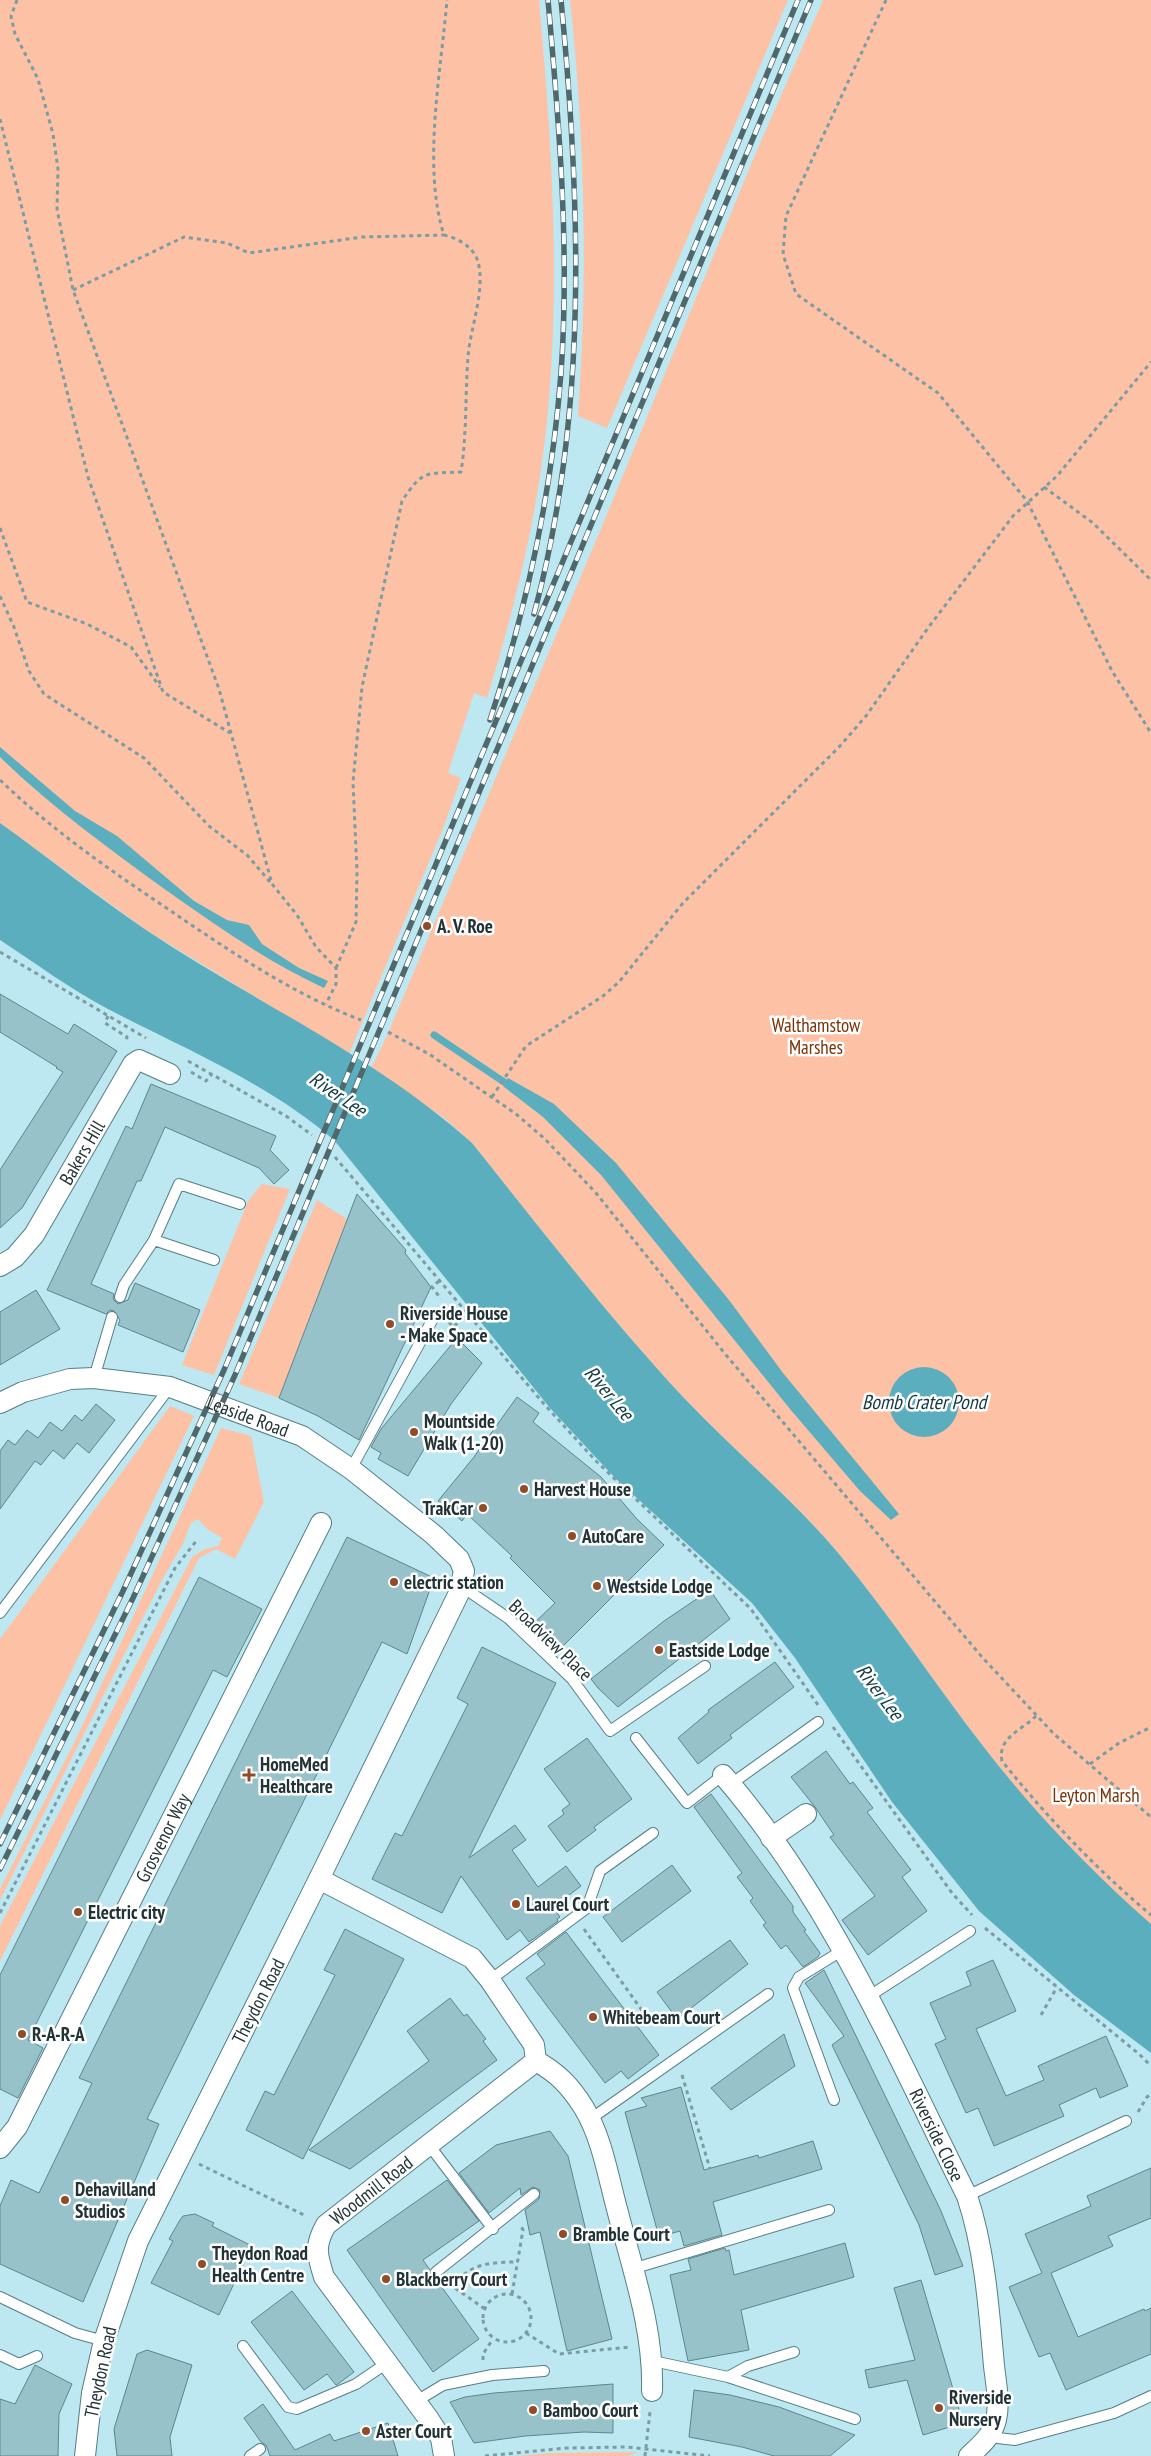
<svg xmlns="http://www.w3.org/2000/svg" width="1151" height="2456" viewBox="0 0 1151 2456" font-family="'PT Sans Narrow',sans-serif">
	<rect width="100%" height="100%" fill="#bde8f1"/>
	<!-- green -->
	<path fill="#fdc1a6" d="M0 0H539C551 132 560 267 549 399 541 501 517 601 487 698L474 693 448 773 461 778 444 826 349 1054 146 930 0 823Z
		M570 0H788L607 428 578 416C588 277 585 138 570 0Z
		M823 0H1151V1924C1090 1870 1033 1811 983 1746 934 1683 890 1615 839 1554 792 1498 735 1452 685 1399 609 1318 541 1229 472 1143L444 1118 371 1068 385 1040 600 531 757 150Z
		M262 1184 290 1189 214 1375 182 1365 248 1201Z
		M317 1200 347 1219 279 1398 239 1384Z
		M170 1406 194 1416 0 1820V1639Z
		M221 1428 251 1436 264 1502 235 1559 216 1549 199 1558 0 1961V1926L192 1557 205 1549 218 1546 222 1538 207 1529 198 1519 191 1523 183 1544 163 1578 0 1900V1889L75 1741Z
		M639 2452 628 2456H514L554 2453Z"/>
	<!-- water -->
	<path fill="#5baebd" d="M0 747 75 811 117 836 194 901 227 920 249 925 262 944 299 968 328 981 324 988C267 962 214 924 163 888 107 847 50 806 0 757Z
		M0 823C49 858 96 896 146 930 254 1002 375 1056 472 1143 541 1229 609 1318 685 1399 735 1452 792 1498 839 1554 890 1615 934 1683 983 1746 1033 1811 1090 1870 1151 1924V2053L1074 1995 979 1911 892 1802 795 1658 752 1603 615 1478 550 1408 334 1140C268 1083 183 1048 106 1008 69 988 35 963 0 940Z
		M508 1078 554 1104 616 1163 729 1300 783 1373 899 1514 891 1520 860 1491 790 1409 601 1175 543 1117 503 1086Z
		M889 1402a35 35 0 1 1 70 0a35 35 0 1 1-70 0Z"/>
	<g fill="none" stroke-linecap="round" stroke-linejoin="round">
		<!-- stream -->
		<path stroke="#5baebd" stroke-width="7" d="M434 1035 513 1088"/>
	</g>
	<!-- building -->
	<path fill="#98c2ca" stroke="#5d858d" d="M0 994 68 1034 74 1024 117 1051 22 1208 0 1228V1170L63 1072 56 1068 57 1067 0 1032Z
		M151 1084 276 1136 270 1150 289 1170 274 1184 259 1168 165 1127 141 1181H137L91 1284 114 1294 113 1299 118 1304 128 1300 135 1283 200 1310 183 1352 118 1325 120 1320 114 1311 110 1310 106 1314 47 1290 126 1126 132 1129Z
		M357 1194 406 1250 405 1253 431 1287 359 1440 318 1416 279 1398Z
		M36 1290 60 1329 0 1365V1312Z
		M457 1338 482 1363 451 1404 408 1476 378 1459 381 1453 371 1447 381 1429Z
		M517 1397 539 1413 533 1422 601 1477 637 1519 664 1545 558 1651 531 1626 555 1603 510 1558 512 1556 467 1514 462 1521 438 1501 474 1457Z
		M96 1404 115 1420 89 1453 77 1443 64 1459 53 1450 41 1465 35 1461 0 1509V1451L8 1440 15 1445 27 1430 38 1438 50 1422 62 1431 75 1415 82 1421Z
		M347 1537 434 1578 407 1654 382 1642 147 2119 159 2124 83 2302 0 2264V2206L11 2180 39 2193 92 2083 79 2078Z
		M199 1577 262 1609 227 1677 213 1670 28 2040 43 2048 18 2098 0 2089V1975Z
		M710 1590 730 1619 618 1707 598 1688 591 1679 664 1621Z
		M482 1647 556 1683 469 1858 515 1825 526 1840 512 1850 538 1887 566 1866 581 1886 553 1907 560 1917 557 1919 558 1921 529 1942 520 1930 507 1940 461 1876 442 1913 372 1879 395 1833 402 1836 468 1704 457 1698Z
		M775 1662 794 1687 730 1735 732 1738 698 1764 678 1738 709 1712 708 1710Z
		M587 1738 632 1799 594 1827 596 1830 567 1852 548 1826 564 1814 562 1810 570 1804 544 1769Z
		M826 1751 850 1784 853 1782 873 1808 867 1812 911 1870 902 1877 927 1911 868 1955 842 1920 875 1896 830 1837 834 1835 815 1807 791 1777Z
		M711 1794 793 1906V1912L806 1930 804 1931 820 1953 818 1957 803 1967 786 1945 781 1949 763 1925 766 1923 750 1901 753 1898 737 1877 742 1873 694 1807Z
		M672 1865 691 1891 622 1942 603 1917Z
		M345 1929 404 1959 303 2159 246 2130 265 2091 274 2095 335 1975 324 1970Z
		M566 1932 659 2055 628 2079 621 2071 605 2083 526 1978 545 1964 537 1954Z
		M730 1940 748 1964 677 2019 657 1992Z
		M993 1960 1016 2011 976 2029 1006 2096 1044 2080 1038 2066 1106 2036 1128 2086 1100 2098 1096 2088 1059 2105 1064 2116 994 2146 978 2108 966 2113 935 2044 946 2039 930 2003 971 1985 966 1972Z
		M824 1970 941 2211 963 2266 935 2275 919 2225 832 2045 844 2036 805 1983Z
		M450 1998 464 2016 467 2014 486 2039 483 2041 497 2060 350 2169 309 2150 429 2061 407 2031Z
		M784 2034 795 2066 731 2110 711 2088Z
		M681 2087 704 2170 758 2155 759 2158 813 2141 822 2169 713 2202 722 2235 684 2246 680 2231 659 2237 625 2112 647 2106 641 2098Z
		M550 2131 568 2156 612 2339 567 2351 540 2232 530 2235 525 2210 539 2199 540 2190 533 2187 521 2195 520 2188 489 2213 459 2173 496 2145Z
		M1151 2168V2218L1108 2236 1113 2246 1051 2273 1078 2337 1144 2309 1145 2311 1151 2308V2354L1066 2390 1050 2353 1039 2357 1009 2287 1042 2273 1025 2234 1091 2206 1087 2196Z
		M447 2180 479 2221 423 2260 430 2270V2276L436 2279 479 2339 433 2372 347 2250Z
		M195 2214 214 2223 212 2226 252 2246 219 2315 151 2283 173 2241 169 2239 180 2220 183 2216Z
		M845 2243 854 2277 741 2310 749 2350 688 2361 670 2275 691 2270 688 2259 725 2248 726 2251 729 2250 734 2275Z
		M921 2280 963 2423 923 2435 907 2380 869 2388 865 2370 915 2360 894 2288Z
		M292 2291 354 2372 338 2384 336 2385 327 2374 304 2390 251 2322Z
		M147 2350 192 2365 170 2437 172 2456H117L114 2429 137 2354Z
		M35 2365 72 2384 59 2414 58 2456H0V2399L15 2404Z
		M613 2384V2433L584 2432 525 2436 474 2443 450 2402 465 2397 494 2393Z
		M694 2390 730 2395 779 2407 855 2435 830 2456H774L742 2447 689 2437Z
		M263 2404 295 2450 330 2434 334 2441 388 2423 398 2456H270L266 2445 261 2442 244 2418Z"/>
	<g fill="none" stroke-linecap="round" stroke-linejoin="round">
		<!-- lane casing -->
		<g stroke="#557e85" stroke-width="12">
			<path id="lane" d="M154 1240 214 1260
				M120 1297 124 1285 154 1240 179 1184 240 1204
				M94 1378 112 1317
				M351 1469 435 1315
				M461 1586 508 1618 572 1679 610 1731 705 1666
				M0 1613 170 1387
				M636 1738 687 1803 723 1775
				M731 1784 818 1722
				M490 1980 587 1908 600 1871 653 1833
				M868 1997 970 1931
				M834 2100 793 1988 799 1977 843 1950
				M589 2120 768 1994
				M429 2145 493 2229
				M967 2196 1126 2121
				M632 2269 829 2210
				M436 2272 534 2194
				M0 2297 75 2333 104 2341
				M243 2346 288 2407 297 2409 356 2384 387 2363
				M0 2355 19 2364 37 2356
				M653 2361 728 2377 748 2366 794 2352
				M728 2377 855 2419
				M415 2402 443 2385 492 2375 544 2371
				M989 2437 1015 2440 1114 2413 1151 2396
				M250 2456 260 2449"/>
		</g>
		<!-- street casing -->
		<g stroke="#557e85" stroke-width="22">
			<g id="street">
				<path id="s1" d="M0 1266 15 1257 34 1235 133 1064 139 1060 170 1074"/>
				<path id="s2" d="M0 1403 23 1392 70 1379 94 1378 170 1387 302 1436 351 1469 434 1535 459 1559 464 1571 459 1593 319 1879 138 2241 104 2341 92 2393 85 2456"/>
				<path id="s3" d="M723 1775C830 1899 895 2052 967 2196 985 2250 989 2310 994 2366 996 2383 1000 2403 996 2420 992 2436 981 2445 969 2456"/>
				<path d="M771 1838 806 1814"/>
				<path d="M319 1879 472 1958 490 1980 534 2045 536 2061 326 2225C314 2246 317 2255 324 2277L428 2418 441 2438 444 2456"/>
				<path d="M536 2061C558 2073 571 2087 584 2108 602 2138 608 2176 617 2209 632 2268 654 2329 652 2391"/>
				<path id="s4" d="M0 2148 17 2127 321 1523"/>
			</g>
		</g>
		<!-- path -->
		<path stroke="#7c9ca3" stroke-width="3" stroke-dasharray="4 4" stroke-linecap="butt" d="M17 0 11 16 15 34 38 79 53 134 58 169 57 209 73 290 219 689 272 884 297 915 316 947 336 968V984L326 1004
			M886 0 786 216 783 254 796 294 938 393 1027 501 1112 671 1151 733
			M0 119 88 477 163 692 230 733
			M73 290 184 237 227 243 249 253 362 237 444 235
			M1044 487 1093 523 1151 580
			M0 528 27 602 87 624 131 647 160 687
			M0 596 14 627 29 671 44 694 144 758 209 826 248 856 270 882
			M0 780C52 830 111 871 171 911 231 952 293 994 361 1020
			M0 952 146 1038
			M336 968 356 922 357 872 353 782 362 687 402 501C423 469 426 474 461 472 467 434 465 396 468 357 470 328 487 287 477 259 472 246 457 238 444 235 422 167 441 72 447 0
			M108 1016 105 1023 127 1037 126 1042
			M388 1032 429 1054 516 1114 545 1139 596 1193 726 1355 982 1657 1054 1734 1151 1817
			M188 1061 286 1116 312 1135
			M191 1072 206 1081 212 1074
			M492 1097 526 1046 603 996 619 982 683 903 839 747 866 716 928 628 1013 516 1057 476 1151 362
			M335 1157 544 1404 595 1460 751 1609 818 1705
			M439 1281 432 1287 441 1299
			M449 1322 453 1327 459 1322 451 1312
			M1036 1716C1022 1730 997 1738 1002 1761 1047 1817 1096 1869 1151 1915
			M833 1727 952 1893 972 1915
			M1090 1764 1119 1743 1151 1727
			M0 1913 175 1568 197 1540
			M985 1928 1139 2054 1151 2066
			M584 1929 653 2026
			M1041 2015 1057 1987
			M682 2075 710 2169
			M1138 2112 1147 2097 1151 2094
			M199 2164 306 2216
			M450 2282 455 2288 485 2309
			M455 2288C464 2263 495 2262 517 2262
			M483 2318a24 24 0 1 1 48 0a24 24 0 1 1-48 0Z
			M512 2294 523 2230 521 2226
			M526 2333 559 2354 630 2347
			M483 2360V2354L493 2339
			M485 2456 566 2448 627 2447 710 2456
			M645 2456 650 2412"/>
		<!-- lane -->
		<use href="#lane" stroke="#fff" stroke-width="10"/>
		<!-- street -->
		<use href="#street" stroke="#fff" stroke-width="20"/>
		<!-- rail casing -->
		<g stroke="#4f686c" stroke-width="5.5">
			<path id="rail" d="M534 614C588 414 581 205 561 0
				M490 720C527 607 552 491 561 373 570 249 559 123 548 0
				M0 1844 123 1591 224 1370 798 0
				M0 1869 133 1598 235 1375 811 0"/>
		</g>
		<!-- rail -->
		<use href="#rail" stroke="#fff" stroke-width="4" stroke-dasharray="11" stroke-linecap="butt"/>
	</g>
	<!-- markers -->
	<g fill="#924b27" stroke="#fff" stroke-width="2">
		<circle cx="427" cy="926" r="5"/>
		<circle cx="390" cy="1324" r="5"/>
		<circle cx="414" cy="1432" r="5"/>
		<circle cx="524" cy="1489" r="5"/>
		<circle cx="483" cy="1508" r="5"/>
		<circle cx="572" cy="1536" r="5"/>
		<circle cx="394" cy="1582" r="5"/>
		<circle cx="597" cy="1586" r="5"/>
		<circle cx="659" cy="1650" r="5"/>
		<path d="M246.5 1767.5h5v5h5v5h-5v5h-5v-5h-5v-5h5z"/>
		<circle cx="516" cy="1904" r="5"/>
		<circle cx="78" cy="1912" r="5"/>
		<circle cx="593" cy="2017" r="5"/>
		<circle cx="22" cy="2034" r="5"/>
		<circle cx="65" cy="2200" r="5"/>
		<circle cx="563" cy="2234" r="5"/>
		<circle cx="202" cy="2264" r="5"/>
		<circle cx="386" cy="2279" r="5"/>
		<circle cx="939" cy="2408" r="5"/>
		<circle cx="533" cy="2410" r="5"/>
		<circle cx="366" cy="2431" r="5"/>
	</g>
	<g text-anchor="middle" stroke-width="5" stroke-linejoin="round" paint-order="stroke">
		<!-- poi labels -->
		<g font-size="19" font-weight="bold" fill="#223336" stroke="#fff" text-anchor="start">
			<text x="437" y="933">A. V. Roe</text>
			<text x="400" y="1320">Riverside House<tspan x="400" dy="22">- Make Space</tspan></text>
			<text x="424" y="1428">Mountside<tspan x="424" dy="22">Walk (1-20)</tspan></text>
			<text x="534" y="1496">Harvest House</text>
			<text x="473" y="1515" text-anchor="end">TrakCar</text>
			<text x="582" y="1543">AutoCare</text>
			<text x="404" y="1589">electric station</text>
			<text x="607" y="1593">Westside Lodge</text>
			<text x="669" y="1657">Eastside Lodge</text>
			<text x="260" y="1771">HomeMed<tspan x="260" dy="22">Healthcare</tspan></text>
			<text x="526" y="1911">Laurel Court</text>
			<text x="88" y="1919">Electric city</text>
			<text x="603" y="2024">Whitebeam Court</text>
			<text x="32" y="2041">R-A-R-A</text>
			<text x="75" y="2196">Dehavilland<tspan x="75" dy="22">Studios</tspan></text>
			<text x="573" y="2241">Bramble Court</text>
			<text x="212" y="2260">Theydon Road<tspan x="212" dy="22">Health Centre</tspan></text>
			<text x="396" y="2286">Blackberry Court</text>
			<text x="949" y="2404">Riverside<tspan x="949" dy="22">Nursery</tspan></text>
			<text x="543" y="2417">Bamboo Court</text>
			<text x="376" y="2438">Aster Court</text>
		</g>
		<!-- park labels -->
		<g font-size="19" fill="#7a3105" stroke="#fff">
			<text x="816" y="1032">Walthamstow<tspan x="816" dy="22">Marshes</tspan></text>
			<text x="1096" y="1802">Leyton Marsh</text>
		</g>
		<!-- street labels -->
		<g font-size="19" fill="#223336" stroke="#fff">
			<text dy="7" stroke="none"><textPath href="#s1" startOffset="142">Bakers Hill</textPath></text>
			<text dy="7" stroke="none"><textPath href="#s2" startOffset="258">Leaside Road</textPath></text>
			<text transform="translate(551 1640) rotate(44)" y="7">Broadview Place</text>
			<text dy="7" stroke="none"><textPath href="#s4" startOffset="351">Grosvenor Way</textPath></text>
			<text transform="translate(258 2001) rotate(-63)" y="7">Theydon Road</text>
			<text dy="7" stroke="none"><textPath href="#s3" startOffset="420">Riverside Close</textPath></text>
			<text transform="translate(371 2190) rotate(-38)" y="7">Woodmill Road</text>
			<text transform="translate(100 2372) rotate(-78)" y="7">Theydon Road</text>
		</g>
		<!-- water labels -->
		<g font-size="20" font-style="italic" fill="#113940" stroke="#fff">
			<text transform="translate(338 1094) rotate(34)" y="7">River Lee</text>
			<text transform="translate(609 1393) rotate(50)" y="7">River Lee</text>
			<text x="924" y="1409">Bomb Crater Pond</text>
			<text transform="translate(880 1692) rotate(53)" y="7">River Lee</text>
		</g>
	</g>
</svg>
